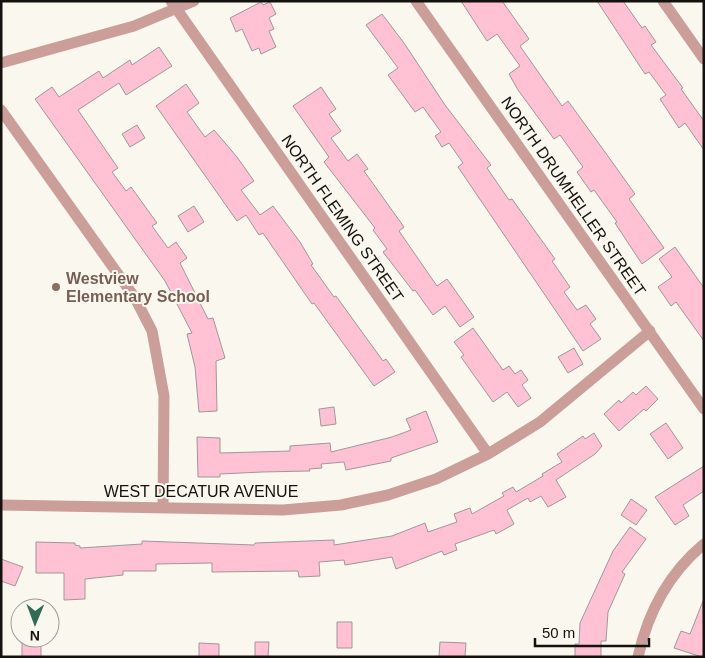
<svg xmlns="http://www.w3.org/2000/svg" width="705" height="658" viewBox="0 0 705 658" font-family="Arial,sans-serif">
	<rect width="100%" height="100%" fill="#faf7ef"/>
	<!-- building -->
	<path fill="#ffc1d3" stroke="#9f9799" d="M461 1H502L529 39 520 46 562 106 568 101 605 152 635 194 629 199 664 248 642 264 615 223 617 222 594 190 591 192 577 172 583 167 560 135 554 139 518 90 509 74 520 66 497 34 487 41Z
		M597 1H623L642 28 645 26 656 42 651 45 683 88 681 89 704 121V150L685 123 679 128 660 99 666 95 649 72 645 74Z
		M261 2 263 5 270 2 276 14 269 18 274 29 269 31 276 47 261 54 259 48 252 51 242 29 236 32 230 18Z
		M382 14 404 43 445 105 491 165 487 168 509 200 512 199 555 259 552 261 570 287 564 292 577 310 586 305 596 319 590 324 601 339 583 351 458 167 463 163 449 143 442 147 435 136 441 132 423 107 415 112 388 75 398 68 366 25Z
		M159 47 172 66 126 95 119 83 78 110 118 168 112 172 126 191 131 187 157 223 152 226 168 248 176 242 187 258 180 263 208 319 213 318 225 358 216 361 217 411 199 412 195 367 187 334 192 333 165 281 35 99 52 87 59 97 99 71 103 78 130 60 132 65Z
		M186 84 199 103 187 112 205 137 214 130 237 157 254 181 241 190 260 215 273 206 300 242 313 264 311 265 334 297 336 296 383 361 386 359 395 372 374 386 314 303 312 304 263 233 259 235 246 215 237 221 156 106Z
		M321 87 336 109 329 114 341 131 331 138 348 161 357 154 368 169 364 171 404 227 399 231 437 286 447 279 474 317 460 327 445 306 433 315 415 290 413 291 383 252 387 249 373 230 375 228 324 162 329 157 293 106Z
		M137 125 145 138 130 147 122 134Z
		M194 206 204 222 188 232 178 216Z
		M675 247 704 288V341L676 302 671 306 658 287 672 277 659 259Z
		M473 328 503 370 509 366 515 374 521 370 528 380 522 385 531 398 518 407 507 392 493 402 461 357 464 355 454 342Z
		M574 348 583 364 568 373 558 357Z
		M646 386 658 399 646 411 644 409 619 431 604 414 619 400 621 403 633 392 636 395Z
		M334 407 336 424 321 426 319 409Z
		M426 411 438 442 391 458V461L346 470 344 462 321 464 322 468 309 469 310 471 262 472 220 474V477H198L197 437 220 438V453L290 451V446L330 443 331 452 392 437 411 430 406 419Z
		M666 423 683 448 668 459 650 434Z
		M594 433 602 446 595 454 556 480 566 497 548 507 541 496 530 502 528 498 507 510 514 524 496 534 494 530 455 544 457 550 444 555 442 551 396 569 392 557 345 565 344 560 319 562 320 576 299 577 298 571 212 572V563L156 564V571H123V575L85 579V599L64 600V573H36V542L75 543V545L80 546V548L142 544V541L254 545 255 543 334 540V545L392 536 425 523 428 532 457 522 454 514 470 508 472 514 504 496 502 493 513 487 516 492 543 476 542 474 562 462 557 454 583 436 585 439Z
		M704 466V491L683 505 689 516 675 525 655 497Z
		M631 499 647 510 636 525 621 515Z
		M630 527 646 539 622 572 625 574 608 612 606 641H601V657H575V644H579L580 623 613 551Z
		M1 559 23 567 15 586 1 581Z
		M703 601 704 657H702L674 648 681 631 690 634Z
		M337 622H352V648H337Z
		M22 638H41V657H22Z
		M255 642H269L268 657H255Z
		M440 642 466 643 465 657H439Z
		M199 643 219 644V657H199Z"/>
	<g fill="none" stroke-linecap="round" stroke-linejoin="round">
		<!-- minor -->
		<path stroke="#cc9e99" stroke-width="11" d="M171 1 488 454
			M416 1 704 409
			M663 1 704 59
			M1 63 134 26 194 1
			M1 110 135 298 152 331 164 396 163 508
			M1 505 283 510 341 505 388 495 436 479 488 454 540 422 650 331
			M638 657C648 612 669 573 704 544"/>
	</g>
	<!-- markers -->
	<circle fill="#8d6e63" stroke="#faf7ef" stroke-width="2" cx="56" cy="287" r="5"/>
	<g text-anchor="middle" stroke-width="4" stroke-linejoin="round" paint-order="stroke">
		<!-- street labels -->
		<g font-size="16" fill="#13120f" stroke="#faf7ef">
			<text transform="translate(574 196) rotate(55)" y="6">NORTH DRUMHELLER STREET</text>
			<text transform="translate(343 218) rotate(55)" y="6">NORTH FLEMING STREET</text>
			<text x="201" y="497">WEST DECATUR AVENUE</text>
		</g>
		<!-- education labels -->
		<g font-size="16" font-weight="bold" fill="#785e54" stroke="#faf7ef" text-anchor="start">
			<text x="66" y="284">Westview<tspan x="66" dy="18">Elementary School</tspan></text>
		</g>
	</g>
	<!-- border -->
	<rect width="705" height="658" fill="none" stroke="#13120f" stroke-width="5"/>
	<!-- north arrow -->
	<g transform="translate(35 623) rotate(181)"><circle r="24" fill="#faf7ef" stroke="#9e9b95"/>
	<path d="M0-4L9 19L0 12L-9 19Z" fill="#2f6b56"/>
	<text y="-8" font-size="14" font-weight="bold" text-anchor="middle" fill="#13120f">N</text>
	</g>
	<!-- scale -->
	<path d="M535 638v8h114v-8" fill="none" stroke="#13120f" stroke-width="2.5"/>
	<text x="542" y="638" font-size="15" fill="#13120f" stroke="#faf7ef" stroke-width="4" paint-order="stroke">50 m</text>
</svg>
